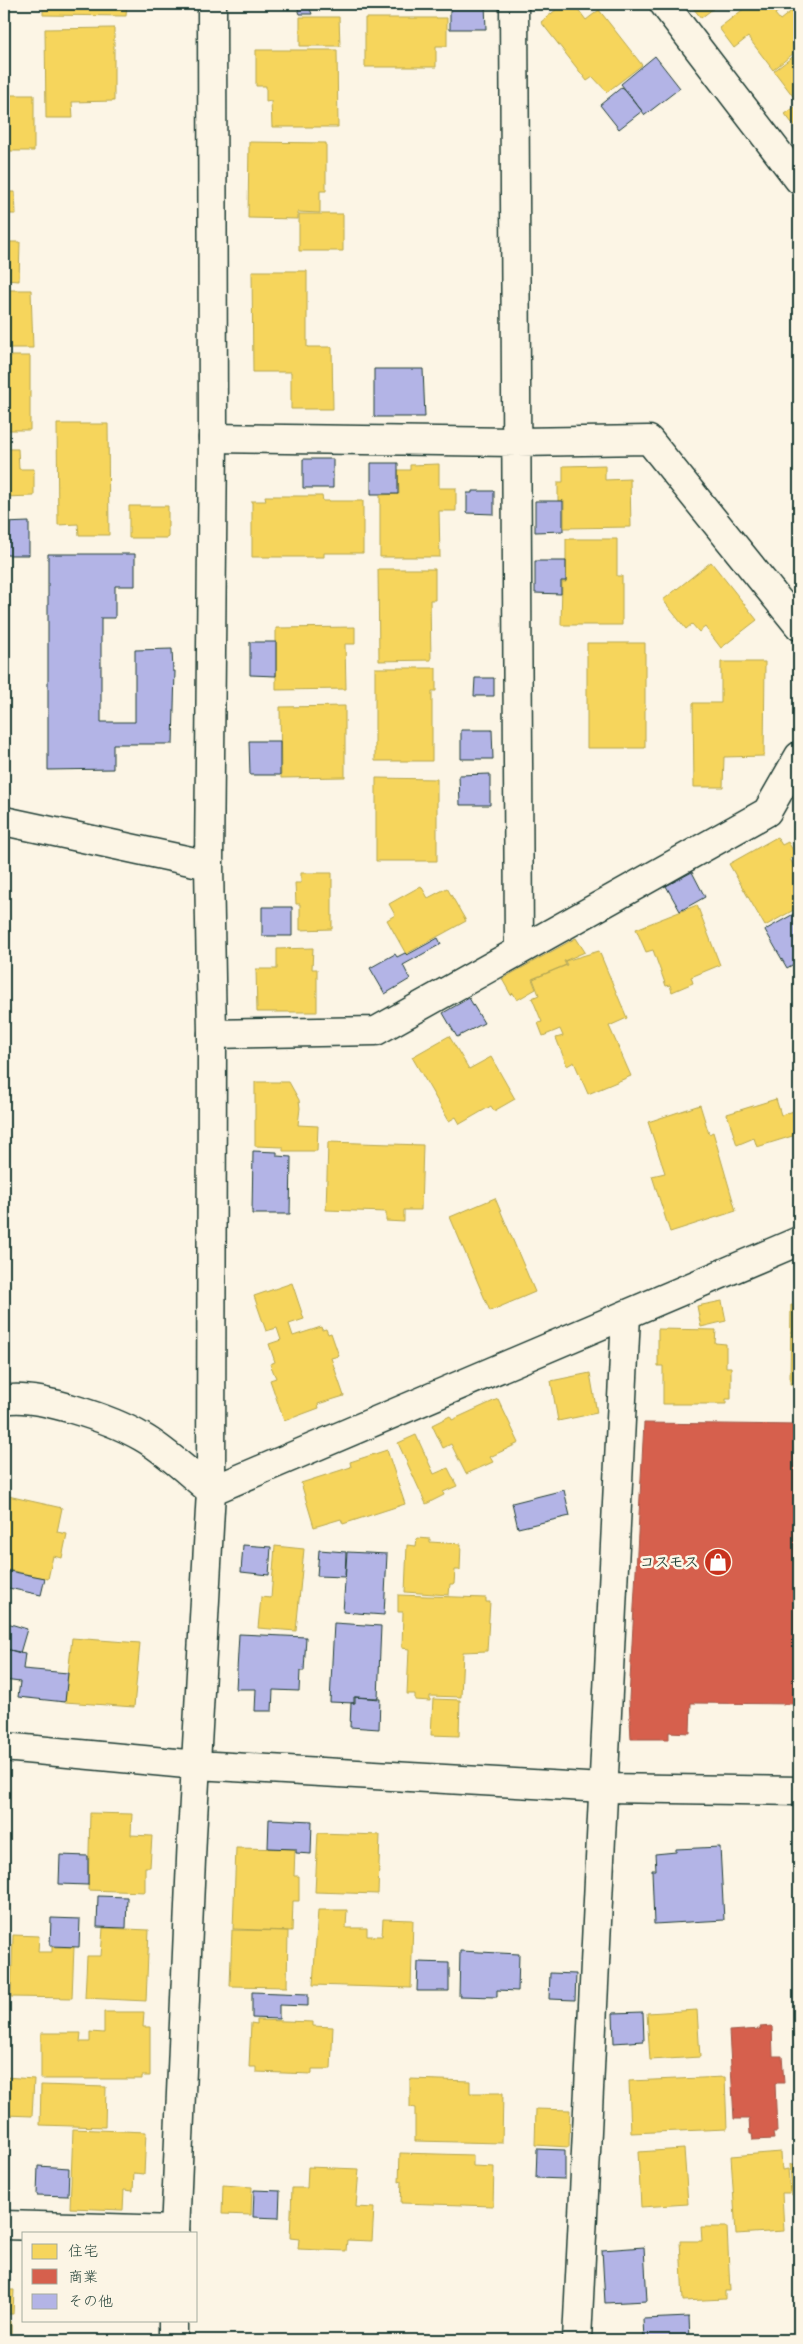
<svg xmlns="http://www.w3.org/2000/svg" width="803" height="2344" viewBox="0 0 803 2344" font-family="Pangolin,'Klee One',sans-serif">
	<rect width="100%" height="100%" fill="#fcf5e5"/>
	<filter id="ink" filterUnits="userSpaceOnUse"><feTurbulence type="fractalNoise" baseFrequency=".02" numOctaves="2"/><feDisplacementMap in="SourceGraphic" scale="10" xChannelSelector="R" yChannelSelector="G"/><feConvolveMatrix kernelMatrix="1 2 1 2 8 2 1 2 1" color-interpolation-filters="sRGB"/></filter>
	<g filter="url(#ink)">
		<!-- homes -->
		<path fill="#f6d55c" stroke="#b6a750" d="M43 4H127L126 16 43 15Z
			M553 4H574L586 20 599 10 642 65 607 92 593 77 587 81 541 22 557 9Z
			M690 4H719L701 18Z
			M750 4H788L775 14 780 20 799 5V49L773 70 748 37 734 48 719 28Z
			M300 17H339L340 46H300Z
			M365 18H447V46H436V67H365Z
			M114 28V101L72 102 73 118H46L45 29Z
			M256 50H337L338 127H272L271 101 266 102V86H256Z
			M799 52V132L785 114 799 104 774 71Z
			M4 95H34V151H4Z
			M249 142 326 143V191H320V213L298 212V219L248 218Z
			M4 177 8 178V192H15L16 214H4Z
			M299 214H343V251H299Z
			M4 242H20L19 281 4 280Z
			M252 271H307V347H332L333 409H291V372H253Z
			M4 290H31L33 348H4Z
			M4 356H30V430H4Z
			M57 424H108L109 535H79L78 524 58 525Z
			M4 435H9V449H18L19 469H34V496L4 497Z
			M439 464V488H456V511H439L440 557H380V495L399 494 398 470H410V465Z
			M605 465V480L630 479 631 527 564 528V501H558V482H563V466Z
			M265 496H322L323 501H363V553H324V557H252V501H266Z
			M129 506H168V538H129Z
			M566 539H617V576H622V625H561L562 582H566Z
			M711 562 757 620 721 648 705 627 699 632 692 624 686 629 663 600Z
			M378 569H435V600H430L431 660 379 661Z
			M355 627V644H345L346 689 276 690V628Z
			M587 643H645V748H587Z
			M721 662H765L764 756 724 757 723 787H694L693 703H721Z
			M375 668H436V691H432V761H375Z
			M345 706V777L281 778 280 707Z
			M376 778 437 779V861H376Z
			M777 837 782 845 788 842 796 855 790 859 795 867 799 864V907L765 926 729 864Z
			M301 873H332V929L300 930V904H296L295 883H301Z
			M421 886 428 898 447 888 466 921 406 954 387 920 395 915 389 904Z
			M697 905 720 965 691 977 693 983 672 992 670 985 666 986 653 950 646 952 636 929Z
			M576 938 585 952 564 961 566 965 532 979 536 989 517 1000 513 993 511 995 502 979Z
			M313 948 312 969H317V1012H257L256 969H277V949Z
			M599 951 627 1018 609 1026 631 1076 588 1094 574 1062 567 1066 556 1038 563 1036 560 1029 543 1036 538 1023 542 1022 532 998 539 995 533 979 567 965 565 961Z
			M449 1036 469 1069 491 1057 515 1099 494 1111 491 1106 460 1124 456 1117 449 1121 412 1057Z
			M255 1082H289L299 1100 300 1108 298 1125 318 1126 317 1151H283V1147L255 1146Z
			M776 1099 781 1115 797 1110 799 1134 757 1147 754 1138 737 1145 727 1114Z
			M700 1105 709 1134 713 1132 736 1211 670 1232 652 1176 665 1173 648 1122Z
			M328 1142 423 1145 421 1210H404V1222L386 1221V1212L326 1210Z
			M495 1198 535 1292 490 1311 450 1217Z
			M292 1283 304 1319 289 1324 293 1336 321 1327 322 1330 326 1329 328 1334 331 1333 339 1356 331 1358 344 1396 318 1404 319 1408 284 1421 270 1380 276 1378 270 1364 275 1362 269 1344 281 1340 277 1328 266 1331 254 1296Z
			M722 1301 726 1321 701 1327 697 1306Z
			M791 1305H799V1384H790Z
			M658 1329 716 1330 715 1343 726 1344V1367H731V1399H726V1404H663V1366H658Z
			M590 1373 597 1413 558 1421 551 1381Z
			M498 1399 519 1443 490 1457 493 1462 466 1474 451 1444 443 1448 432 1425 450 1416 452 1420Z
			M416 1435 434 1474 448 1468 457 1486 443 1492 444 1495 426 1504 398 1443Z
			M387 1450 405 1504 343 1524 341 1519 314 1527 301 1483 351 1467 350 1462Z
			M8 1496 62 1508 57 1532 67 1534 62 1558 53 1556 48 1579 4 1569V1517Z
			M417 1538 430 1539V1542L461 1544 460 1570H455L454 1584H450L449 1595 405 1592 407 1545 416 1546Z
			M275 1546 304 1549 296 1631 258 1628 261 1597 271 1598Z
			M398 1595 486 1598V1602H490L487 1651 463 1652 461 1697 430 1696V1701L415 1700V1694H407L409 1649 402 1648 403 1612H398Z
			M72 1638 140 1643 134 1707 65 1702Z
			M433 1699 460 1700 459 1736 431 1735Z
			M90 1813 132 1814 131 1835 152 1836 150 1867H145V1892L88 1890Z
			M318 1833 380 1835 378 1894 315 1892Z
			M236 1848 295 1849 294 1876H299V1901H293L292 1931 233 1929Z
			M318 1910H347L346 1928H367V1936H382L383 1919 413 1920 411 1988 313 1985Z
			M103 1928 149 1930 146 2001 85 1998 87 1956H101Z
			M232 1930 288 1931 287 1987 230 1986Z
			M13 1935 39 1936 38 1952H52V1947H74L72 1998 11 1997Z
			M697 2010 700 2057 650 2060 647 2013Z
			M104 2012H144L143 2027H150V2076H142V2079H41V2033H81L80 2042H90V2032L104 2033Z
			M257 2020 313 2022V2026L333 2027 331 2069H312V2074L256 2072V2067H249L251 2023 257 2024Z
			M4 2077 34 2079 32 2116 4 2115Z
			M725 2077 727 2129 631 2133 629 2081Z
			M410 2079 470 2081V2093H503L502 2143 415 2141V2108L410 2107Z
			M41 2085 106 2087 105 2127 40 2125Z
			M536 2109 570 2110 569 2147 535 2145Z
			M73 2129 146 2132 144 2174 134 2173 133 2191 124 2190 123 2210 70 2208Z
			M9 2137 8 2159H4V2138Z
			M684 2149 688 2204 641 2207 638 2152Z
			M781 2152 782 2170 788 2169 790 2193H782L784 2231 736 2234 731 2156Z
			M400 2153 473 2155V2166L494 2167 493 2206 401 2203 402 2181 399 2182Z
			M790 2164H799V2225L797 2226 795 2195H792Z
			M308 2167 359 2169 356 2207 374 2208 372 2241 347 2240 346 2251 298 2249 299 2239 290 2238 292 2188H307Z
			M223 2185 252 2187 251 2215 222 2214Z
			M701 2227H727L730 2291H725V2299L683 2301 680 2241H702Z
			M4 2248H9L8 2281H4Z
			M4 2290H14L13 2314H4Z
			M4 2321H11V2335L14 2336V2340H4Z"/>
		<!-- shops -->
		<path fill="#d6604d" stroke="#9f5646" d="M644 1423 799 1425V1704L691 1703 690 1733 669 1732V1739H631L629 1699Z
			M772 2026 773 2056H782L784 2083H775L777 2132H773L774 2139 753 2140 752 2134H750L749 2119H734L729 2031 761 2029 760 2027Z"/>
		<!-- building -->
		<path fill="#b3b4e6" stroke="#1f3d34" d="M296 4H308L312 14H300Z
			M450 4H485L486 29H450Z
			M655 56 680 88 645 115 621 84Z
			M622 87 642 111 619 129 600 105Z
			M374 369H423L425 417H374Z
			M303 459H333V488H303Z
			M371 463H398V494H371Z
			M472 491H494V514L467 513V493H472Z
			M535 501H563V531L535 532Z
			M29 522V555H4V523Z
			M48 554H135V586H115V618H101V722H135V650L172 649 173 671H175L173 744H113V769L48 770Z
			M535 561H566V581H561V594L535 593Z
			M250 642H276V676L250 675Z
			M475 678H494V696H474Z
			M461 730H492L493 759H461Z
			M249 741H280V775H250Z
			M490 774V805H460L459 775Z
			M692 872 705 897 680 911 666 886Z
			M262 907H292V936H262Z
			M799 911V961L787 968 765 930Z
			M438 938 441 944 403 965 410 979 385 994 370 968 395 954 397 957 405 953 407 955Z
			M469 998 484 1023 457 1037 443 1013Z
			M253 1151 277 1152V1156L291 1157 290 1214H252Z
			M564 1490 570 1516 518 1528 512 1503Z
			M243 1545 271 1547 269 1575 241 1572Z
			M319 1550 346 1552 345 1577 317 1576Z
			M347 1552 387 1554 384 1615 343 1612Z
			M4 1570 45 1578 41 1595 4 1587Z
			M4 1622 27 1629 20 1653 4 1648Z
			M334 1623 381 1626 378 1698 354 1697V1703L330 1702Z
			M239 1634 306 1637 304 1671H300L299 1691 273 1690 272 1711H255L256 1689H236Z
			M4 1649 25 1653 23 1669 68 1673 65 1702 18 1697 20 1682 4 1680Z
			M355 1697 380 1699 379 1729 350 1727 351 1703H355Z
			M269 1819 312 1821 311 1854 296 1853V1849L268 1848Z
			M720 1847 724 1920 654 1924 652 1870H656L655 1854 676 1852V1849Z
			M60 1855 88 1856V1885L59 1884Z
			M98 1896 127 1897 126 1928 97 1927Z
			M51 1918 80 1919 79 1947 50 1946Z
			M460 1951 519 1954 518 1991 497 1990V1997L459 1996Z
			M418 1962 449 1963V1991H417Z
			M550 1973 576 1974 575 2000 549 1999Z
			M252 1992 308 1994V2006L279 2005V2019L252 2018Z
			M643 2012 644 2041 614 2043 613 2013Z
			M537 2149 565 2150V2179L536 2178Z
			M38 2166 69 2168 68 2196 37 2195Z
			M254 2190 280 2191 279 2218 253 2217Z
			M644 2247 647 2301 605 2303 602 2250Z
			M689 2317 690 2340H644L643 2319Z"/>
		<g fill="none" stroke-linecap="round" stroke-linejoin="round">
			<!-- street casing -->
			<g stroke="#1f3d34" stroke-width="31">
				<path id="street" d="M514 4 519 950
					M664 4 799 180
					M213 438 517 442 649 440 799 626
					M212 1034 376 1031 767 812 799 756
					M4 1400C36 1393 113 1420 142 1437 164 1449 191 1475 211 1491L799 1241
					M4 2225 175 2230
					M577 2340 626 1315"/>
			</g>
			<!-- secondary casing -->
			<g stroke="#1f3d34" stroke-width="31">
				<path id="secondary" d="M4 821 209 865
					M4 1747 197 1765 604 1788 799 1791
					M175 2233 192 1836 211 1491 212 1034 209 865 213 438 212 4
					M173 2340V2320"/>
			</g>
			<!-- street -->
			<use href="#street" stroke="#fcf5e5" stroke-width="28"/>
			<!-- secondary -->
			<use href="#secondary" stroke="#fcf5e5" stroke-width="28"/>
		</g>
	</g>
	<!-- icons -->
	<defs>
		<g id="shop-disc" transform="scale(1.4375)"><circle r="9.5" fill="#c8321e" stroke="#fcf5e5"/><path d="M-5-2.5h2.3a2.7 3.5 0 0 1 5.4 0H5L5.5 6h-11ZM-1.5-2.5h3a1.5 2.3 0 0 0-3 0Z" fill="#fff"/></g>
	</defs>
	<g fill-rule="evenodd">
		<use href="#shop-disc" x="718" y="1562"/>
	</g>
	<g text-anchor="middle" stroke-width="5" stroke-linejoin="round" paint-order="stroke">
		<!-- poi labels -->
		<g font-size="15" font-weight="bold" fill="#1f3d34" stroke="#fcf5e5" text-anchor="end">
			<text x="699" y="1567">コスモス</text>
		</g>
	</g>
	<!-- margin -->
	<rect width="803" height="2344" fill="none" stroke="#fcf5e5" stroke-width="20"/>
	<rect x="10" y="10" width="783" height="2324" fill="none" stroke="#1f3d34" stroke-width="2" filter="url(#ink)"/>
	<!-- legend -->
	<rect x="22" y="2232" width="175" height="90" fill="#fcf5e5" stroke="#a4ab9e"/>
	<rect x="32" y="2244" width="25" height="15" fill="#f6d55c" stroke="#a4ab9e"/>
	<text x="68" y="2256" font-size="15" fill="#1f3d34">住宅</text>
	<rect x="32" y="2269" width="25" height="15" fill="#d6604d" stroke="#a4ab9e"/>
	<text x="68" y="2282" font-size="15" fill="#1f3d34">商業</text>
	<rect x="32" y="2294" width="25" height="15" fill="#b3b4e6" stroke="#a4ab9e"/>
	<text x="68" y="2306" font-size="15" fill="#1f3d34">その他</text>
</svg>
